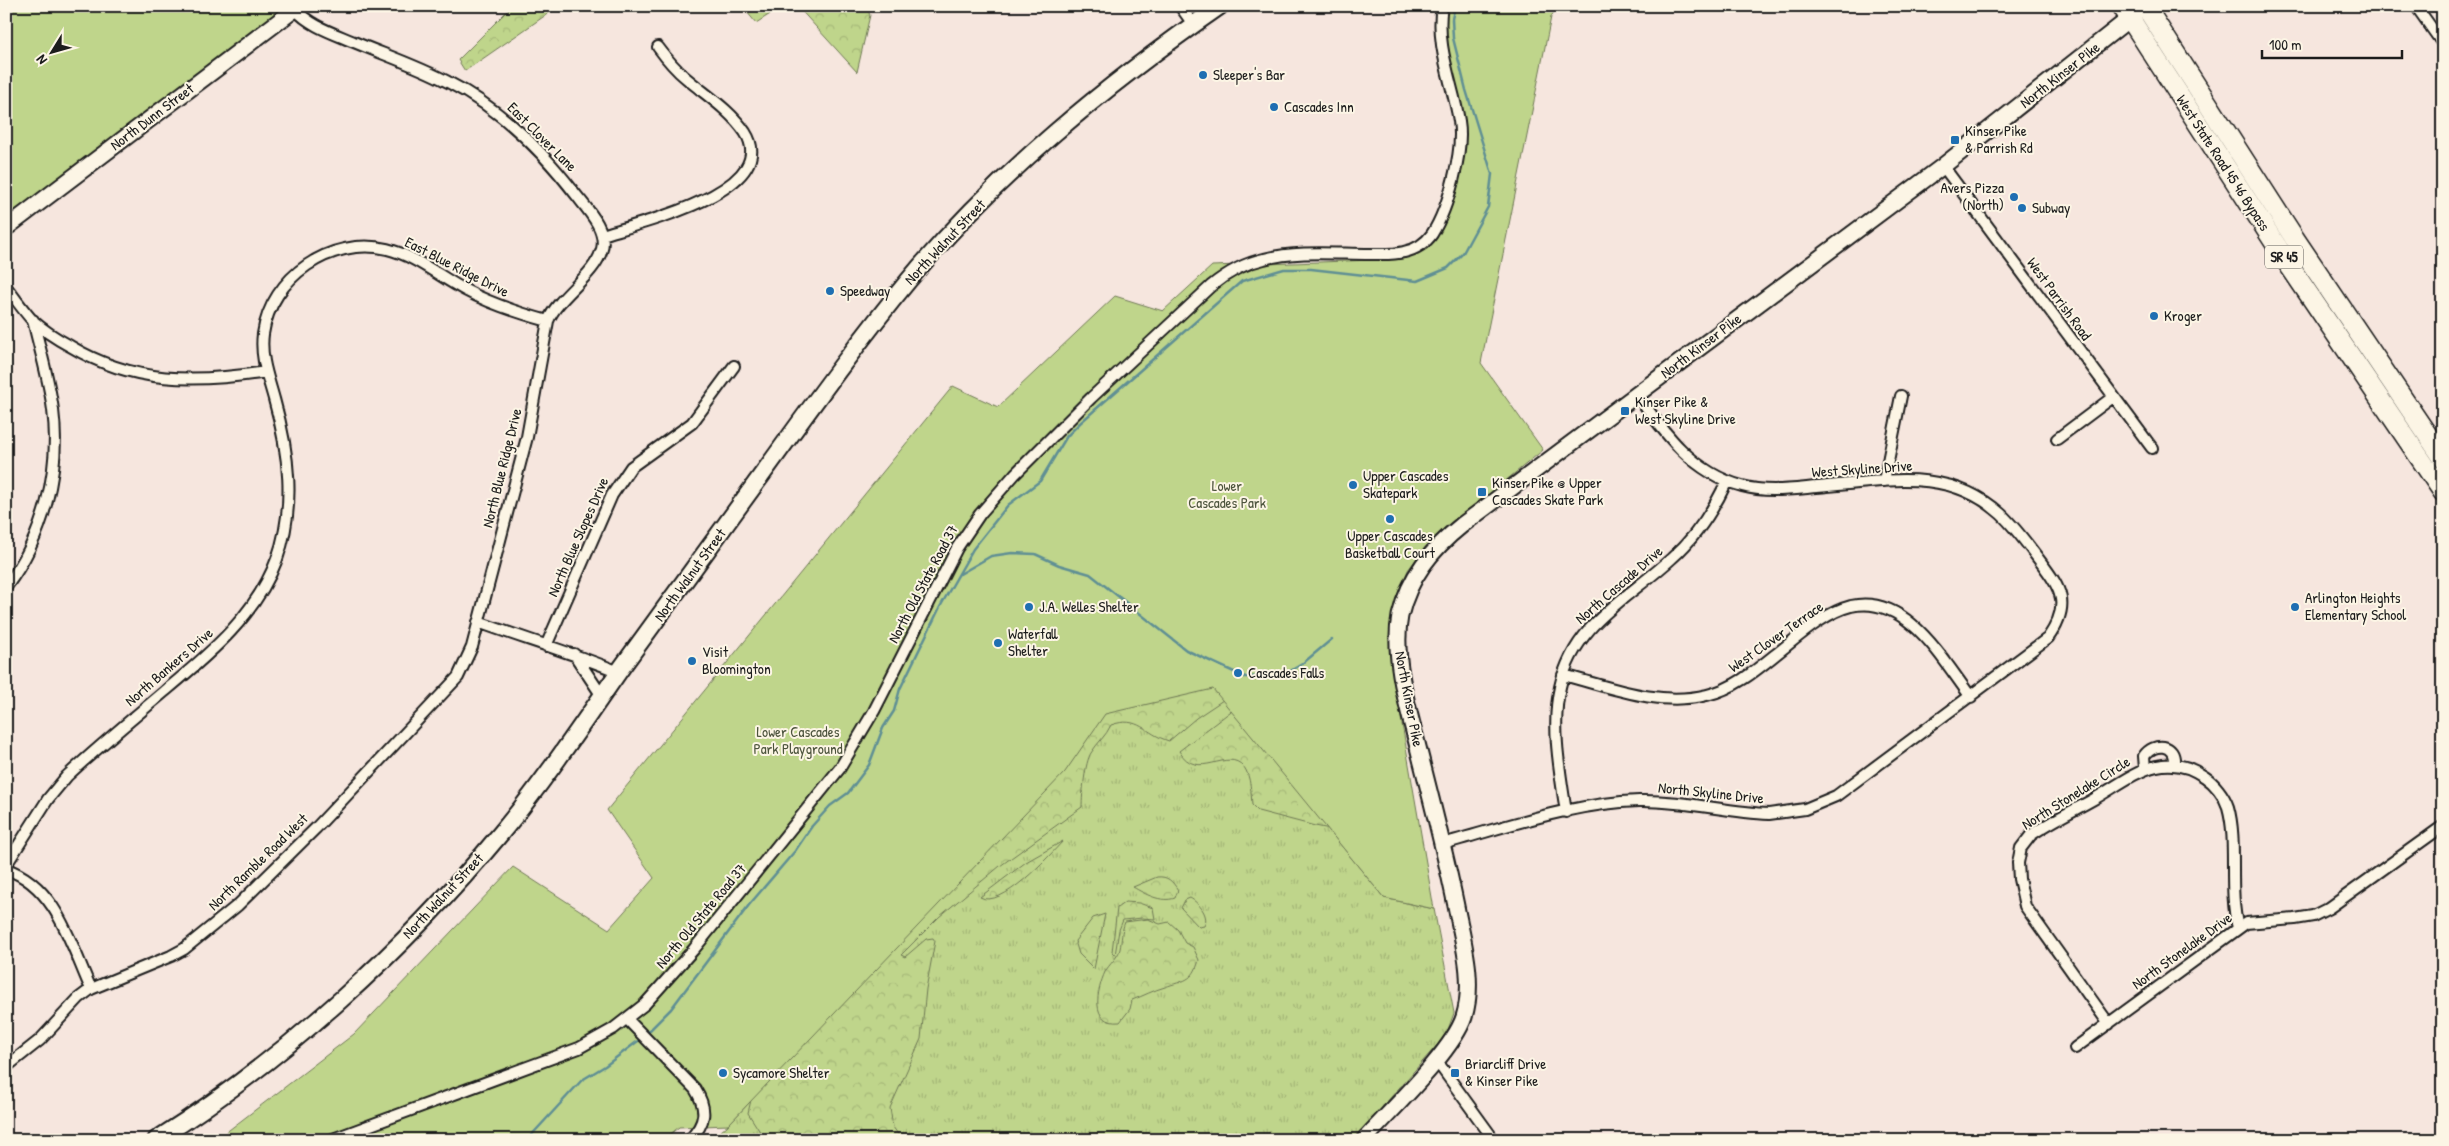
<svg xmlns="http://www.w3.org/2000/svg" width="2449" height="1146" viewBox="0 0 2449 1146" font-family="'Patrick Hand',sans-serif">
	<defs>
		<pattern id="grass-tufts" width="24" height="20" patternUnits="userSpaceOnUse" patternTransform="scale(1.25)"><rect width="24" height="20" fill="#bfd58b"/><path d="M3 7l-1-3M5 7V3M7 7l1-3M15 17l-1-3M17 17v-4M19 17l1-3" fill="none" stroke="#a4b677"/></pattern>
		<pattern id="forest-crowns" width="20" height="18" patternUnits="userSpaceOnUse" patternTransform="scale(1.25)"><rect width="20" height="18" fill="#bfd58b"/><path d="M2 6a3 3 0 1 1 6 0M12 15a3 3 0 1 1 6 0" fill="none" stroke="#a4b677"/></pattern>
	</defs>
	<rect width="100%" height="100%" fill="#f6e6de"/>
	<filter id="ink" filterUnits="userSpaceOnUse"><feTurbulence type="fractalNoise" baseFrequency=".02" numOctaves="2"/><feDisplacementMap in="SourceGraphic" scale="10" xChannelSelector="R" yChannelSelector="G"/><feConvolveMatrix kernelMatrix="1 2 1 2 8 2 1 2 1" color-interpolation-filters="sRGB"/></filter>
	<g filter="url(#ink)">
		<!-- grass -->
		<path fill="url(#grass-tufts)" stroke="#6e7854" d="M1214 689 1384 898 1434 909 1454 1013 1446 1035 1353 1140H711L728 1125 1065 772 1105 714Z"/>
		<!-- forest -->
		<path fill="url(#forest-crowns)" stroke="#6e7854" d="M512 6H559L465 71 458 60Z
			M742 6H783L756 23Z
			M797 6H866L870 15 857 72Z
			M1000 670 1238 690 1196 718 1169 741C1145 734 1139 715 1111 725 1106 736 1097 743 1091 753 1085 762 1082 795 1082 807L1000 866 939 917 901 955 905 957 926 939 933 938 935 941 926 989 921 1039 890 1108 893 1127 902 1140H761L762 1135 748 1113 759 1065Z
			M1243 702 1351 833 1315 826 1258 811 1252 805C1251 793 1251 777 1244 767 1227 746 1198 783 1179 751Z
			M1063 841C1049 856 1001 910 980 897L1026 862Z
			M1157 877C1168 876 1172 881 1178 890L1175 898C1161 903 1145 894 1133 887Z
			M1190 898C1199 903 1210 916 1204 926L1199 927 1181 908 1185 900Z
			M1125 902 1139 903 1153 908 1155 919 1142 918 1123 920 1119 930 1115 955 1112 952 1117 908Z
			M1105 914 1094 969 1079 954 1075 941 1093 918Z
			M1148 919 1160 924 1169 922 1178 930 1185 943 1193 947 1199 960C1193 982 1184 980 1165 987 1154 990 1143 996 1132 1000L1130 1009 1120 1022C1089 1025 1097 990 1105 972 1109 964 1118 958 1120 949 1122 939 1121 932 1125 922Z"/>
		<!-- park -->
		<path fill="#bfd58b" stroke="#6e7854" d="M6 6H299L6 228Z
			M1447 6H1557L1551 17 1481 363 1543 450 1426 546 1408 570 1399 592 1393 616 1391 644 1393 672 1434 909 1384 898 1213 689 1105 714 1065 772 728 1125 679 1127 663 1140H216L354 1034 513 867 609 929 654 878 607 810 953 386 998 407 1115 296 1163 311 1212 266 1400 259 1411 256 1429 244 1461 155 1465 129 1447 46 1445 22Z"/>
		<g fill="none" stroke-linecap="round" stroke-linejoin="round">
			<!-- stream -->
			<path stroke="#5f8f94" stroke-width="2.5" d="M960 574 991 556 1012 553 1035 554 1059 565 1090 574 1186 650 1245 677 1282 676 1302 664 1332 639
				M646 1034 671 1009 749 905 795 851 812 826 830 806 848 793 869 765 883 728 894 711 900 689 940 607 973 549 1008 505 1040 481 1067 436 1080 423 1242 281 1284 269H1311L1417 281 1448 268 1463 253 1488 207 1492 174 1466 90 1453 38 1452 19 1455 6
				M527 1140 582 1080 605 1066 642 1038"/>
			<!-- street casing -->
			<g stroke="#1c1c1c" stroke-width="14">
				<path id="street" d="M1180 6 1193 24
					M2416 6 2443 44
					M1943 166 2152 448
					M602 235C636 224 783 191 745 132 730 110 706 95 686 78 675 69 666 58 658 47
					M6 287C15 298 23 310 32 320 43 330 57 339 70 346 133 384 195 383 266 372
					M2057 439 2113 397
					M1884 481 1901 396
					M6 587C43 538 61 471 53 410 49 379 40 350 33 320
					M478 622C525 639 573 653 619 672
					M546 646 612 495 631 467 692 423 734 366
					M574 654 602 696
					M1563 675C1610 687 1658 707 1707 695 1733 689 1754 672 1775 655 1797 638 1823 613 1851 606 1907 594 1942 659 1971 697
					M2145 769 2144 756C2154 742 2176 743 2174 764
					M1566 812C1560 772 1551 726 1560 687 1574 623 1628 599 1672 558 1697 536 1713 511 1727 481
					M1442 844C1506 827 1572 803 1639 801 1683 800 1725 812 1769 814L1805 809 1836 796 2048 638C2071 605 2062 590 2040 561 2028 545 2016 528 2001 514 1947 465 1883 482 1817 487 1793 489 1766 493 1742 486 1693 473 1664 433 1636 393
					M6 865 48 799 67 776C98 747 131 720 164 692 208 655 256 616 277 559 296 506 289 452 274 399 268 377 260 357 263 334 271 277 331 236 387 249 416 256 440 277 465 290 491 304 519 313 548 321
					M6 869C56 885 71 945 91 989
					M627 1019 695 1089C707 1108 707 1123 689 1140
					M2109 1024 2025 906 2019 879 2018 863 2021 848 2031 835C2051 821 2073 811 2094 799 2131 778 2162 747 2205 777 2214 783 2224 795 2228 807 2238 842 2228 889 2238 928
					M2075 1048 2246 923 2295 919 2313 916 2329 908 2443 826
					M1436 1060 1494 1140
					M6 1067 40 1040 79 998 91 989 171 956 184 949 238 905 316 828 458 677 472 647 527 437 548 321C559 295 595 276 602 249 607 230 588 210 577 196 542 150 500 108 448 82 418 66 385 55 354 42 333 33 310 26 295 9
					M330 1140 579 1048 613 1029 645 1004 694 949 840 768 874 711 957 548 980 514 1015 474 1091 398 1211 286C1227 273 1245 263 1264 259 1298 250 1335 254 1370 254 1381 254 1393 255 1404 252 1415 250 1426 243 1432 234 1448 209 1464 151 1459 121 1453 84 1435 45 1442 6"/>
			</g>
			<!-- secondary casing -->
			<g stroke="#1c1c1c" stroke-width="19">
				<path id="secondary" d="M6 228 299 6
					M1364 1140C1390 1111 1453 1051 1464 1017 1474 985 1465 949 1458 916 1447 859 1432 803 1418 747 1408 708 1392 656 1400 616 1409 577 1432 549 1462 525L1943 166 2139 11"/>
			</g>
			<!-- primary casing -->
			<g stroke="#1c1c1c" stroke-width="20">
				<path id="primary" d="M156 1140C286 1058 404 950 502 832 545 780 583 723 622 667 668 603 715 540 761 476 809 410 856 344 908 281 997 174 1106 85 1220 6"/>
			</g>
			<!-- highway casing -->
			<g stroke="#1c1c1c" stroke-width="22">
				<path id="highway" d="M2122 6 2291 268 2443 492
					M2145 6 2295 239 2443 458"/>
			</g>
			<!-- street -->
			<use href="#street" stroke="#fcf5e5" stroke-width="10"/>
			<!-- secondary -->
			<use href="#secondary" stroke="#fcf5e5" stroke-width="15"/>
			<!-- primary -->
			<use href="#primary" stroke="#fcf5e5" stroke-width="16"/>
			<!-- highway -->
			<use href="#highway" stroke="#fcf5e5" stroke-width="19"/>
		</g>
	</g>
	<!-- markers -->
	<g fill="#1f6fb2" stroke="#fcf5e5" stroke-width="2">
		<circle cx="1203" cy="75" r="5"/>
		<circle cx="1274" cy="107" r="5"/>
		<rect x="1950" y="135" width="10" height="10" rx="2.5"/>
		<circle cx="2014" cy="197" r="5"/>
		<circle cx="2022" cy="208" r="5"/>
		<circle cx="830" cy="291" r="5"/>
		<circle cx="2154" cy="316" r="5"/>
		<rect x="1620" y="406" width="10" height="10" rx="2.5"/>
		<circle cx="1353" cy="485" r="5"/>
		<rect x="1477" y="487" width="10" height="10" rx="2.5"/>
		<circle cx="1390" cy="519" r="5"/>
		<circle cx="1029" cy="607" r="5"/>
		<circle cx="2295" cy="607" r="5"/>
		<circle cx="998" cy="643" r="5"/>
		<circle cx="692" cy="661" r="5"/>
		<circle cx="1238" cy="673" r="5"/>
		<circle cx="723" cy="1073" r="5"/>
		<rect x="1450" y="1068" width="10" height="10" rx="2.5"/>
	</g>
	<g text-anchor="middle" stroke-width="4" stroke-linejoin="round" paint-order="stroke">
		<!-- shield labels -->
		<rect fill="#fcf5e5" stroke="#5f5d58" stroke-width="1" x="2265" y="245.5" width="38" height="23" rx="4"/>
		<g font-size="14" font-weight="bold" fill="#1c1c1c">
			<text x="2284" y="262">SR 45</text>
		</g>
		<!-- poi labels -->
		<g font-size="15" fill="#1c1c1c" stroke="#fcf5e5" text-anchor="start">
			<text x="1213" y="80">Sleeper's Bar</text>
			<text x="1284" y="112">Cascades Inn</text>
			<text x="1965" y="136">Kinser Pike<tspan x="1965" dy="17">&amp; Parrish Rd</tspan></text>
			<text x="2004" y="193" text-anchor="end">Avers Pizza<tspan x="2004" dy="17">(North)</tspan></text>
			<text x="2032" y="213">Subway</text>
			<text x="840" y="296">Speedway</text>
			<text x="2164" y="321">Kroger</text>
			<text x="1635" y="407">Kinser Pike &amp;<tspan x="1635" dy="17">West Skyline Drive</tspan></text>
			<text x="1363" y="481">Upper Cascades<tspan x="1363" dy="17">Skatepark</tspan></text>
			<text x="1492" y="488">Kinser Pike @ Upper<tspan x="1492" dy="17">Cascades Skate Park</tspan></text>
			<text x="1390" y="541" text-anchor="middle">Upper Cascades<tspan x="1390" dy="17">Basketball Court</tspan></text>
			<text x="2305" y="603">Arlington Heights<tspan x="2305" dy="17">Elementary School</tspan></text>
			<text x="1039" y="612">J.A. Welles Shelter</text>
			<text x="1008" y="639">Waterfall<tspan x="1008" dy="17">Shelter</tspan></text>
			<text x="702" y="657">Visit<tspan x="702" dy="17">Bloomington</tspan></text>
			<text x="1248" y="678">Cascades Falls</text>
			<text x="1465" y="1069">Briarcliff Drive<tspan x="1465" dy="17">&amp; Kinser Pike</tspan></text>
			<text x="733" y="1078">Sycamore Shelter</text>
		</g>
		<!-- street labels -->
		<g font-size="15" fill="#1c1c1c" stroke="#fcf5e5">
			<text transform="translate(2060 75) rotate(-38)" y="5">North Kinser Pike</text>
			<text transform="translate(152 117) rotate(-37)" y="5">North Dunn Street</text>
			<text transform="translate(542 137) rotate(45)" y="5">East Clover Lane</text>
			<text transform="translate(2223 163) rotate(57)" y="5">West State Road 45 46 Bypass</text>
			<text transform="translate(945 242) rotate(-47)" y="5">North Walnut Street</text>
			<text transform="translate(457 267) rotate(27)" y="5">East Blue Ridge Drive</text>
			<text transform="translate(2059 299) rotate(54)" y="5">West Parrish Road</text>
			<text transform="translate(1701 346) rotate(-37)" y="5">North Kinser Pike</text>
			<text transform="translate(502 468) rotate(-76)" y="5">North Blue Ridge Drive</text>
			<text transform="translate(1862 469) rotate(-4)" y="5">West Skyline Drive</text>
			<text transform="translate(578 537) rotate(-66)" y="5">North Blue Slopes Drive</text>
			<text transform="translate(690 575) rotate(-54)" y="5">North Walnut Street</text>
			<text transform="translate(923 584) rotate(-62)" y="5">North Old State Road 37</text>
			<text transform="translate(1619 585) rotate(-41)" y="5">North Cascade Drive</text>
			<text transform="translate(1776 637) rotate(-35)" y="5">West Clover Terrace</text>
			<text transform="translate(169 667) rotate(-41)" y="5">North Bankers Drive</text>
			<text transform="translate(1409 699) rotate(79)" y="5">North Kinser Pike</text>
			<text transform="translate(1711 793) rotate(6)" y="5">North Skyline Drive</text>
			<text transform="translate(2076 793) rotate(-32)" y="5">North Stonelake Circle</text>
			<text transform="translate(258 862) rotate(-44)" y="5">North Ramble Road West</text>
			<text transform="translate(443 896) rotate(-47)" y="5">North Walnut Street</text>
			<text transform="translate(701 916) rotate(-50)" y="5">North Old State Road 37</text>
			<text transform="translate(2182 951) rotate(-36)" y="5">North Stonelake Drive</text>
		</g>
		<!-- park labels -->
		<g font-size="15" fill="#4d543d" stroke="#fcf5e5">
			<text x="1227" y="491">Lower<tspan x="1227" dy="17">Cascades Park</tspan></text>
			<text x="798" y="737">Lower Cascades<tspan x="798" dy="17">Park Playground</tspan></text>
		</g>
	</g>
	<!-- margin -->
	<rect width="2449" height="1146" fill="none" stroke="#fcf5e5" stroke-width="25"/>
	<rect x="12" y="12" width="2424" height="1121" fill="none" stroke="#1c1c1c" stroke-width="2" filter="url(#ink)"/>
	<!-- north arrow -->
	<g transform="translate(52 52) rotate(233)" stroke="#fcf5e5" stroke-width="4" paint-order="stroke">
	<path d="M0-4L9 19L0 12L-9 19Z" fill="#1c1c1c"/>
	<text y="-8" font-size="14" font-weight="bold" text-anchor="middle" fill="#1c1c1c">N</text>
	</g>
	<!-- scale -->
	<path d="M2262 50v8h140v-8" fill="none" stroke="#1c1c1c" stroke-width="2.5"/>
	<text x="2269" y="50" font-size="15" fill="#1c1c1c" stroke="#fcf5e5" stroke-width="4" paint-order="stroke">100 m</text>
</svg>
